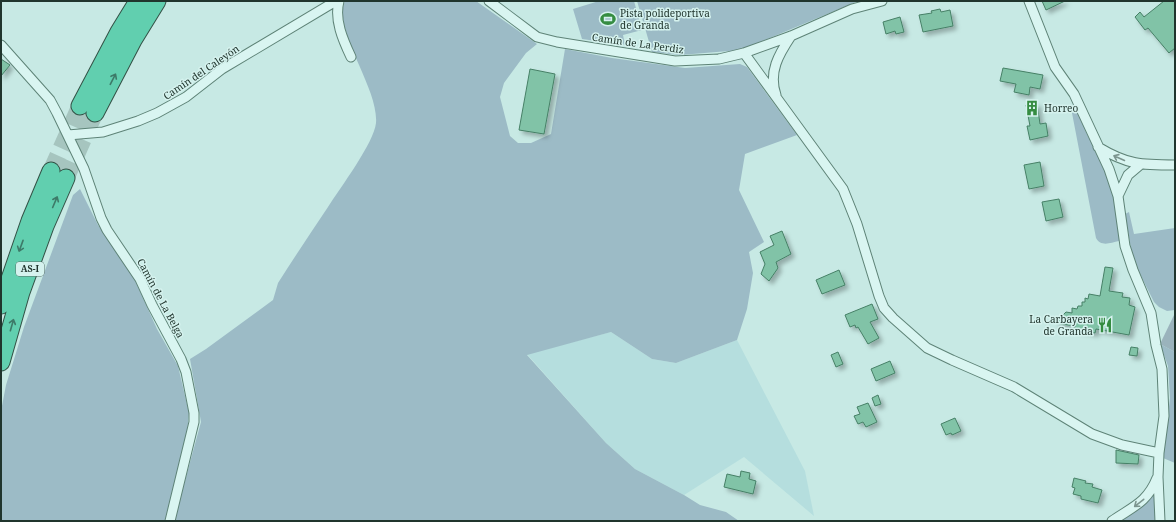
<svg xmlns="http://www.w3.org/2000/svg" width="1176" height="522" viewBox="0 0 1176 522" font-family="'Noto Serif',serif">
	<defs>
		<filter id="shadow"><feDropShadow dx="3.5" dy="3.5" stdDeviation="2" flood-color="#0004"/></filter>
	</defs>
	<rect width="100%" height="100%" fill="#c7e9e4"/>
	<!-- farmland -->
	<path fill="#b5dede" d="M611 332 652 359 676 363 737 340 805 471 814 516 744 457 684 495 635 469 606 443 527 354Z"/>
	<!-- green -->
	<path fill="#9cbbc6" d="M345 1H476L537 44 526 53 504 83 500 97 510 136 518 143H531L551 134 565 49 612 58 685 68 740 64 747 67 797 135 745 154 739 190 764 242 749 252 753 273 747 309 737 340 676 363 652 359 611 332 527 355 606 443 635 469 684 495 700 505 726 512 739 521H174L201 422 190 359 206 349 273 300 278 283C294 258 311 232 328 207 340 188 374 143 376 123 379 88 332 30 345 1Z
		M599 1H634L642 30 623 35 625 45 582 39 573 9Z
		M637 1H862L856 2 741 50 680 55 652 52Z
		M1076 109 1077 110 1086 132 1108 177 1113 195 1121 238 1119 241C1110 243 1101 247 1096 238L1072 113 1074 110Z
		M80 189 98 225 134 278 157 329 178 366 189 413 187 434 165 521H1V411L6 385 24 327 73 195Z
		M1129 212 1134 234 1175 228V310L1167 311 1159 307 1154 302 1137 268 1131 249 1125 214Z
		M1160 344 1175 352V463L1163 458 1170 398 1168 366Z
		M1153 494H1155V521H1117Z"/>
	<!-- cemetery -->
	<path fill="#9ab3bc" d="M1175 313V352L1160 344Z"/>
	<!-- building -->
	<path fill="#81c3a7" stroke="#468066" filter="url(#shadow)" d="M1042 1H1065L1046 10Z
		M1164 1H1175V48L1169 53 1148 28 1145 30 1135 17 1140 12 1144 17Z
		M940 9 941 12 950 10 953 26 923 32 919 15 932 13 931 11Z
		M900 17 904 32 896 34 895 31 886 34 883 22Z
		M1 59 10 65 1 76Z
		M1003 68 1043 75 1040 89 1030 87 1029 95 1014 92 1016 84 1000 81Z
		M530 69 555 74 544 134 519 130Z
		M1037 103 1040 124 1046 123 1048 136 1030 140 1027 126H1030L1026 105Z
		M1040 162 1044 186 1029 189 1024 165Z
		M1059 199 1063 217 1046 221 1042 202Z
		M782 231 791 254 776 262 778 268 769 281 761 274 765 264 760 252 774 245 770 236Z
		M1105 267 1113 268 1109 291 1123 293 1122 297 1130 298 1129 305 1135 307 1129 335 1096 329 1095 333 1075 329V326L1055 323 1066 312 1072 313V308L1077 309 1078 306H1082V302H1085V298L1088 299 1089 294 1100 296Z
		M839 270 845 285 822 294 816 280Z
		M872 304 878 319 870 322 879 338 868 344 858 327 856 328 855 325 850 327 845 315Z
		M1131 347 1138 348 1137 356 1129 355Z
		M838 352 843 364 836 367 831 355Z
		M890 361 895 373 876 381 871 369Z
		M878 395 881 404 875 406 872 398Z
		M868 403 877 422 866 427 863 422 858 424 854 416 860 414 857 407Z
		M955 418 961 431 952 435 951 433 946 435 941 424Z
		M1116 450 1139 455 1138 464 1116 463Z
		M741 471 750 473 749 479 756 481 753 494 724 487 727 474 740 477Z
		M1074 478 1086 481 1085 483 1093 484 1092 487 1102 490 1098 503 1081 499V496L1073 494 1075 488 1072 487Z"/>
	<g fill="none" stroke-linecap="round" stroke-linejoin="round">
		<!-- motorway-tunnel -->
		<path stroke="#a6c5bf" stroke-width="17" stroke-dasharray="17 8" stroke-linecap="butt" d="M51 171 80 106
			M66 178 95 113"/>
		<!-- minor casing -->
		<g stroke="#5e8377" stroke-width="11">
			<path id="minor" d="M339 1C334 20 343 40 351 57
				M489 1 537 37 557 42 675 61 719 59 744 53 791 36 852 9 882 1
				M1029 1 1055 67 1074 94 1109 169 1118 196 1125 246 1133 270 1151 313 1156 345 1162 369 1164 416 1159 453 1158 477 1160 521
				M1 45 50 100 57 113 84 169 101 218 107 230 140 279 152 305 181 359 186 372 194 413V422L170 521
				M744 53 843 189 857 224 879 296 884 308 893 318 927 348 952 360 1014 387 1092 434 1122 445 1159 453
				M776 95C768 72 779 54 791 36
				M68 135 103 132 138 121 157 113 186 97 222 69 336 1
				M1098 147C1128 165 1141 165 1175 165
				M1118 196 1128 175 1141 164
				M1112 521C1132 507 1147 503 1157 478"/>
		</g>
		<!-- motorway casing -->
		<g stroke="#325145" stroke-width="19">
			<path id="motorway" d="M80 106 119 32 138 1
				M95 113 133 40 157 1
				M1 305 30 221 51 171
				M1 362 21 292 45 226 66 178"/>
		</g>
		<!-- minor -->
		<use href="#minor" stroke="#d9f5f1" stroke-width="9"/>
		<!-- motorway -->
		<use href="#motorway" stroke="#61cfaf" stroke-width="17"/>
	</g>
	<!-- one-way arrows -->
	<defs><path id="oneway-shaft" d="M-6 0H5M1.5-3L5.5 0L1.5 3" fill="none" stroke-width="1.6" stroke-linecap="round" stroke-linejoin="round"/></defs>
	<g stroke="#3d7a68">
		<use href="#oneway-shaft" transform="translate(113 79) rotate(-63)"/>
		<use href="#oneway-shaft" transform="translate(55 202) rotate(-67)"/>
		<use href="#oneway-shaft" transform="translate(21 246) rotate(110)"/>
		<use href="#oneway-shaft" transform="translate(12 325) rotate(-74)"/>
	</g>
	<g stroke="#7c958f">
		<use href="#oneway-shaft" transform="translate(1119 158) rotate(-156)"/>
		<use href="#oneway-shaft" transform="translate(1139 503) rotate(142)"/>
	</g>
	<!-- icons -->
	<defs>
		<g id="stadium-bare" transform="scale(1.2)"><path d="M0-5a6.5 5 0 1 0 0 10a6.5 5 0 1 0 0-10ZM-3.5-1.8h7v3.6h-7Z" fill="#358c41" stroke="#d5f2ee" stroke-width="2.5" paint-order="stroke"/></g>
		<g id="building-bare" transform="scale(1.2)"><path d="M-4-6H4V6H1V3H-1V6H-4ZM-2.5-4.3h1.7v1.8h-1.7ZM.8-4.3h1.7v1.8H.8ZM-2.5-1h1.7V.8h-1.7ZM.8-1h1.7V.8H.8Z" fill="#358c41" stroke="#d5f2ee" stroke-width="2.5" paint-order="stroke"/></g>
		<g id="restaurant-bare" transform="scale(1.2)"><path d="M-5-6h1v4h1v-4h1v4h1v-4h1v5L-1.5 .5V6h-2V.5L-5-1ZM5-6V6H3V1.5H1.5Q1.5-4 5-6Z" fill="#358c41" stroke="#d5f2ee" stroke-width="2.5" paint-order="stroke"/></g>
	</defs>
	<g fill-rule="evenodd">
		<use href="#stadium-bare" x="608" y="19"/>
		<use href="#building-bare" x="1032" y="108"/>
		<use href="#restaurant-bare" x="1105" y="325"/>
	</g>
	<g text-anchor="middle" stroke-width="3" stroke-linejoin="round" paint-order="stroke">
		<!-- shield labels -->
		<rect fill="#d5f2ee" stroke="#566e67" stroke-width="1" x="16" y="262" width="28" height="14" rx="3"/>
		<g font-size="9" font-weight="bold" fill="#20352d">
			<text x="30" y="272">AS-I</text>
		</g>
		<!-- poi labels -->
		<g font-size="10" fill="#20352d" stroke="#d5f2ee" text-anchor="start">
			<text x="620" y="17">Pista polideportiva<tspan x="620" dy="12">de Granda</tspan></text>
			<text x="1044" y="112">Horreo</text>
			<text x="1093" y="323" text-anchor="end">La Carbayera<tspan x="1093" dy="12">de Granda</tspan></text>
		</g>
		<!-- street labels -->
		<g font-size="10" fill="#20352d" stroke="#d5f2ee">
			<text transform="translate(638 43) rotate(8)" y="4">Camín de La Perdiz</text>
			<text transform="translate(201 72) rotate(-34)" y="4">Camín del Caleyón</text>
			<text transform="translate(161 298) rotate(62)" y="4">Camín de La Belga</text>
		</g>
	</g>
	<!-- border -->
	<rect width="1176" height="522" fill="none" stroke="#20352d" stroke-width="4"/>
</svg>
